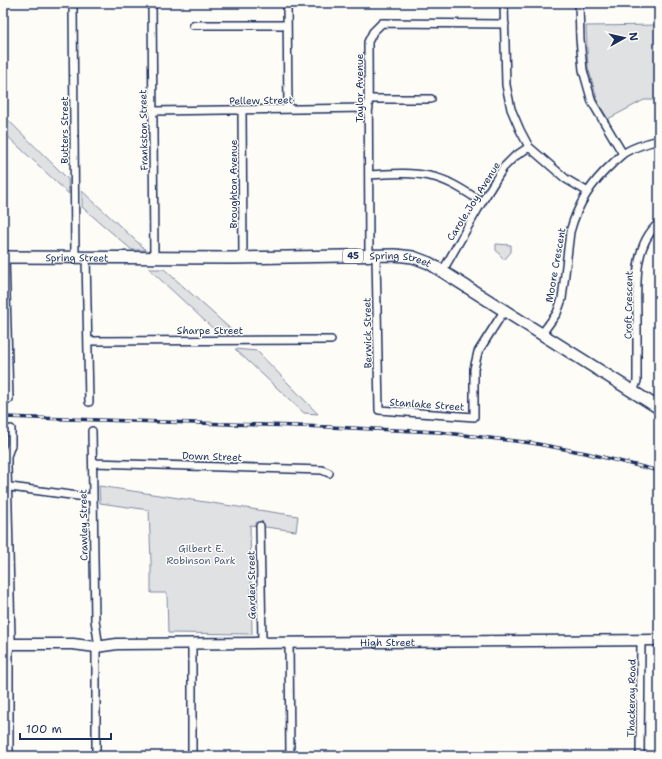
<svg xmlns="http://www.w3.org/2000/svg" width="662" height="759" viewBox="0 0 662 759" font-family="'Shantell Sans',sans-serif">
	<rect width="100%" height="100%" fill="#fdfcf7"/>
	<filter id="ink" filterUnits="userSpaceOnUse"><feTurbulence type="fractalNoise" baseFrequency=".025" numOctaves="2"/><feDisplacementMap in="SourceGraphic" scale="8" xChannelSelector="R" yChannelSelector="G"/><feConvolveMatrix kernelMatrix="1 2 1 2 8 2 1 2 1" color-interpolation-filters="sRGB"/></filter>
	<g filter="url(#ink)">
		<!-- green -->
		<path fill="#e0e1e3" stroke="#7e88a0" d="M659 25V100H644L608 119 598 102 588 67 586 26Z
			M3 115 68 179 69 194 3 132Z
			M82 191 146 250H132L82 207Z
			M496 244 511 245V252L504 260 496 250Z
			M149 269H164L236 334H219Z
			M235 349 257 351 318 414 304 413Z
			M99 486 298 516 296 531 250 525 252 634 168 633 167 593H151V562L149 510 100 503Z"/>
		<g fill="none" stroke-linecap="round" stroke-linejoin="round">
			<!-- minor casing -->
			<g stroke="#1b2f5e" stroke-width="10">
				<path id="minor" d="M73 3 75 257
					M152 3 154 258
					M287 3 288 109
					M504 3 506 85 511 109 520 130 529 147 566 179 588 192
					M579 3 580 39 583 70 592 102 623 154
					M193 25H287
					M369 99H431
					M242 110 243 258
					M153 111 369 108
					M369 175C389 174 409 172 429 176 448 179 466 192 482 202
					M369 256 368 42 373 32 382 23 505 24
					M376 256 379 410 474 417V369L478 352 504 311
					M5 257 9 399
					M86 257 89 402
					M442 272 482 202 503 168 514 157 529 147
					M541 335 557 313 562 299 570 232C577 206 592 182 612 164 616 160 620 156 624 153 634 147 647 143 659 140
					M88 341 331 340
					M633 392 637 381C637 360 637 340 637 319 637 288 632 246 659 223
					M92 431 95 620 98 641
					M94 463 322 470 329 473
					M3 486 93 498
					M260 526 262 643
					M289 643 290 756
					M9 756V652L11 638 7 466V456L11 445V429
					M96 756V647
					M192 756V644
					M640 756 641 640"/>
			</g>
			<!-- secondary casing -->
			<g stroke="#1b2f5e" stroke-width="13">
				<g id="secondary">
					<path id="s1" d="M3 644H73L96 647 117 644 659 640"/>
				</g>
			</g>
			<!-- primary casing -->
			<g stroke="#1b2f5e" stroke-width="14">
				<g id="primary">
					<path id="s2" d="M3 257 234 258 395 255 413 257 429 263 659 408"/>
				</g>
			</g>
			<!-- minor -->
			<use href="#minor" stroke="#fdfcf7" stroke-width="7"/>
			<!-- secondary -->
			<use href="#secondary" stroke="#fdfcf7" stroke-width="10"/>
			<!-- primary -->
			<use href="#primary" stroke="#fdfcf7" stroke-width="11"/>
			<!-- rail casing -->
			<g stroke="#1b2f5e" stroke-width="3.5">
				<path id="rail" d="M3 417 329 427 438 432 532 443 586 453 659 471"/>
			</g>
			<!-- rail -->
			<use href="#rail" stroke="#fdfcf7" stroke-width="2" stroke-dasharray="6" stroke-linecap="butt"/>
		</g>
	</g>
	<g text-anchor="middle" stroke-width="3" stroke-linejoin="round" paint-order="stroke">
		<!-- shield labels -->
		<rect fill="#fdfcf7" stroke="#5f6c8c" stroke-width="1" x="343" y="249" width="20" height="14" rx="3"/>
		<g font-size="9" font-weight="bold" fill="#1b2f5e">
			<text x="353" y="259">45</text>
		</g>
		<!-- street labels -->
		<g font-size="10" fill="#1b2f5e" stroke="#fdfcf7">
			<text transform="translate(359 88) rotate(-90)" y="4">Taylor Avenue</text>
			<text transform="translate(261 100) rotate(-1)" y="4">Pellew Street</text>
			<text transform="translate(64 130) rotate(-90)" y="4">Butters Street</text>
			<text transform="translate(143 130) rotate(-91)" y="4">Frankston Street</text>
			<text transform="translate(233 184) rotate(-90)" y="4">Broughton Avenue</text>
			<text transform="translate(473 201) rotate(-58)" y="4">Carole Joy Avenue</text>
			<text dy="4" stroke="none"><textPath href="#s2" startOffset="74">Spring Street</textPath></text>
			<text dy="4" stroke="none"><textPath href="#s2" startOffset="398">Spring Street</textPath></text>
			<text transform="translate(555 265) rotate(-80)" y="4">Moore Crescent</text>
			<text transform="translate(628 305) rotate(-89)" y="4">Croft Crescent</text>
			<text x="210" y="334">Sharpe Street</text>
			<text transform="translate(367 333) rotate(-91)" y="4">Berwick Street</text>
			<text transform="translate(427 404) rotate(4)" y="4">Stanlake Street</text>
			<text transform="translate(212 456) rotate(2)" y="4">Down Street</text>
			<text transform="translate(83 525) rotate(-91)" y="4">Crawley Street</text>
			<text transform="translate(251 585) rotate(-91)" y="4">Garden Street</text>
			<text dy="4" stroke="none"><textPath href="#s1" startOffset="385">High Street</textPath></text>
			<text transform="translate(631 698) rotate(-89)" y="4">Thackeray Road</text>
		</g>
		<!-- park labels -->
		<g font-size="10" fill="#4c5c7f" stroke="#fdfcf7">
			<text x="201" y="552">Gilbert E.<tspan x="201" dy="12">Robinson Park</tspan></text>
		</g>
	</g>
	<!-- margin -->
	<rect width="662" height="759" fill="none" stroke="#fdfcf7" stroke-width="16"/>
	<rect x="8" y="8" width="646" height="743" fill="none" stroke="#1b2f5e" stroke-width="1.5" filter="url(#ink)"/>
	<!-- north arrow -->
	<g transform="translate(624 38) rotate(82)" stroke="#fdfcf7" stroke-width="3" paint-order="stroke">
	<path d="M0-3L7 15L0 10L-7 15Z" fill="#1b2f5e"/>
	<text y="-6" font-size="11" font-weight="bold" text-anchor="middle" fill="#1b2f5e">N</text>
	</g>
	<!-- scale -->
	<path d="M20 733v6h91v-6" fill="none" stroke="#1b2f5e" stroke-width="2"/>
	<text x="26" y="733" font-size="12" fill="#1b2f5e" stroke="#fdfcf7" stroke-width="3" paint-order="stroke">100 m</text>
</svg>
